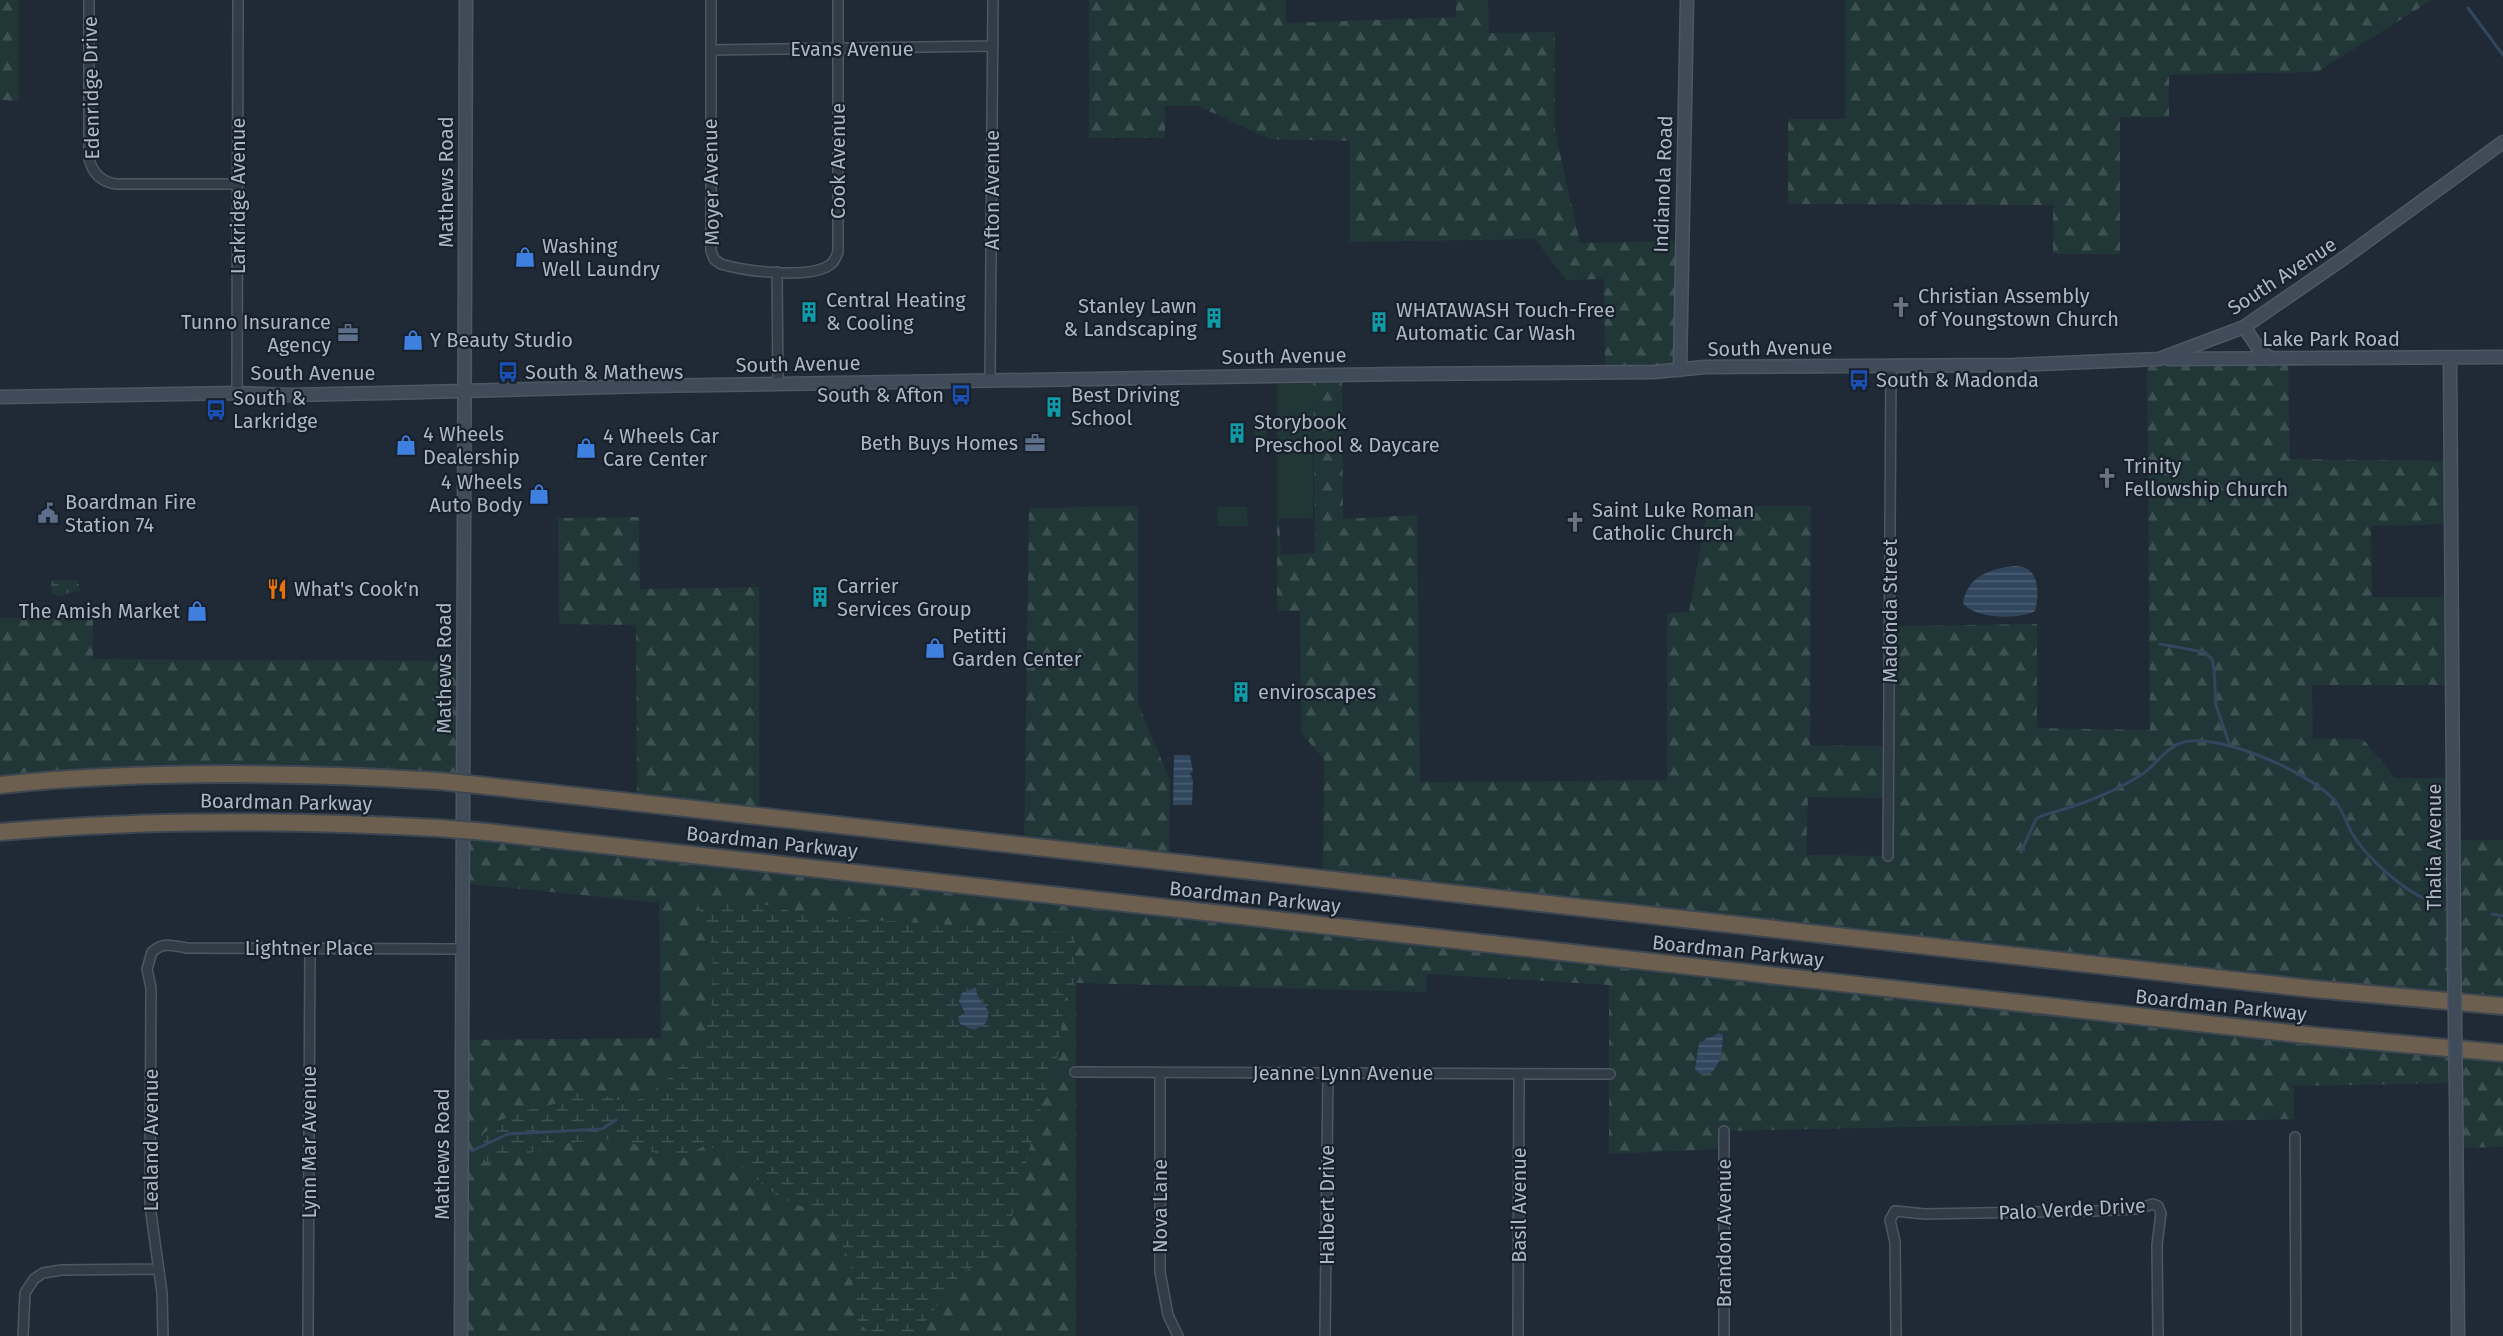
<svg xmlns="http://www.w3.org/2000/svg" width="2503" height="1336" viewBox="0 0 2503 1336" font-family="'Fira Sans',sans-serif">
	<defs>
		<pattern id="forest-firs" width="22" height="20" patternUnits="userSpaceOnUse" patternTransform="scale(1.5)"><rect width="22" height="20" fill="#203637"/><path d="M5 1l3.5 6h-7zM16 11l3.5 6h-7z" fill="#3e5152"/></pattern>
		<pattern id="wetland-marsh" width="20" height="14" patternUnits="userSpaceOnUse" patternTransform="scale(1.5)"><rect width="20" height="14" fill="#203637"/><path d="M1 5h8M5 5V1M11 12h8M15 12V8" fill="none" stroke="#3e5152"/></pattern>
		<pattern id="water-rules" width="6" height="5" patternUnits="userSpaceOnUse" patternTransform="scale(1.5)"><rect width="6" height="5" fill="#31475e"/><path d="M0 2.5h6" fill="none" stroke="#4c5f73"/></pattern>
	</defs>
	<rect width="100%" height="100%" fill="#1f2a36"/>
	<!-- green -->
	<path fill="#203637" d="M1313 375V518L1277 519V376Z
		M1254 419H1266V447H1254Z
		M1217 507H1247L1248 526H1218Z"/>
	<!-- forest -->
	<path fill="url(#forest-firs)" fill-rule="evenodd" d="M0 0H19V101L0 100Z
		M1089 0H1286V23L1456 17V0H1488L1489 33 1555 32V131L1580 243 1681 241 1680 370 1605 373 1604 279 1566 280 1535 239 1350 242V141L1269 139 1198 106H1165V138H1089Z
		M1845 0H2432L2317 72 2169 75V117H2120V254H2053V205L1788 204V119H1845Z
		M2288 359 2290 459 2451 461 2452 524 2371 526 2372 597H2452L2453 685H2312L2313 738 2363 739 2395 778H2453L2454 840H2503V1006L1323 878 1324 759 1301 733 1300 611H1277V519H1279L1281 555 1315 553 1313 375H1342L1343 519 1417 515 1420 782 1667 780V613L1689 612 1708 506H1811L1810 745 1889 746V626L2037 624V728L2150 730 2147 360ZM1808 797 1888 798V856L1806 855Z
		M1138 506V704L1170 780 1169 861 1024 845 1029 508Z
		M639 517 640 589 759 587V815L637 802 636 625 559 624 558 518Z
		M93 617V659L463 661V783L404 779 0 785V618Z
		M464 830 2503 1053V1147L2457 1148 2455 1083 2294 1086V1119L1724 1131V1149L1609 1154V985L1427 974 1426 992 1076 983V1336H461L462 1040 661 1038 659 903 463 883Z"/>
	<!-- wetland -->
	<path fill="url(#wetland-marsh)" d="M54 580H78L80 591 58 596 52 594 51 582Z
		M696 900 758 903 810 916 1075 933V983L1064 1001 1059 1051 1037 1121 1002 1254 962 1272 916 1334 871 1336 856 1318 851 1263 826 1214 782 1200 739 1165 707 1144 680 1160 643 1149 623 1138 559 1144 502 1161 485 1163 483 1134 501 1120 527 1110 554 1104 578 1092 600 1094 629 1103 650 1095 702 1046 712 1004 713 963 710 938Z"/>
	<!-- water -->
	<path fill="url(#water-rules)" d="M2015 566C2039 566 2040 591 2035 611 2020 620 1974 619 1963 603 1968 576 1989 569 2015 566Z
		M1174 755H1190L1193 772 1190 773 1193 780 1192 805H1173Z
		M976 987 977 995 989 1012 986 1023 974 1030 960 1024 958 1017 965 1013 959 1001 962 993Z
		M1719 1033 1723 1035 1721 1058 1713 1071 1701 1075 1695 1069 1699 1043Z"/>
	<g fill="none" stroke-linecap="round" stroke-linejoin="round">
		<!-- stream -->
		<path stroke="#31475e" stroke-width="3" d="M2468 8 2503 55
			M2160 644 2204 652 2212 659 2214 669 2216 705 2230 746
			M2021 852 2036 819 2041 816C2076 806 2110 795 2141 775 2155 766 2167 746 2184 742 2220 733 2312 773 2336 802 2343 812 2347 824 2353 835 2367 858 2402 889 2427 900
			M2492 914 2503 916
			M472 1151 508 1134 602 1129 616 1120"/>
		<!-- street casing -->
		<g stroke="#4d5762" stroke-width="12">
			<path id="street" d="M89 0V159C93 174 102 182 116 184H238
				M711 0V251L714 259 721 264C744 271 812 280 831 264 835 261 836 256 838 252V0
				M711 50 993 46
				M777 272 778 384
				M990 380 993 0
				M237 393 238 0
				M1888 856 1891 366
				M1075 1072 1610 1074
				M1160 1073V1272L1168 1315 1178 1336
				M1724 1131V1336
				M2295 1137 2296 1336
				M23 1336 25 1293 34 1279 43 1273 62 1270 158 1269
				M163 1336 162 1293 150 1206 151 988 147 969 152 952C164 941 173 946 187 948L462 949
				M308 1336 310 948
				M1325 1336 1328 1073
				M1518 1336 1519 1074
				M1896 1336 1895 1242 1890 1220 1895 1211 1925 1214 2092 1211 2137 1209 2153 1204 2158 1206 2161 1213 2157 1245 2158 1336"/>
		</g>
		<!-- secondary casing -->
		<g stroke="#4d5762" stroke-width="15">
			<path id="secondary" d="M2244 327 2261 352 2272 359
				M2450 358 2454 952
				M2168 359 2503 357
				M1680 370 1687 0
				M0 397 237 393 289 395 384 393 647 386 1401 374 1654 372 1705 367 2014 365 2159 359 2244 327 2344 258 2503 142
				M2456 1095 2458 1336
				M461 1336 466 0"/>
		</g>
		<!-- highway casing -->
		<g stroke="#3d4751" stroke-width="20">
			<path id="highway" d="M0 785C145 770 294 772 439 781
				M487 786 2314 989 2503 1006
				M0 832C146 819 292 820 438 828
				M487 832 2316 1036 2503 1053"/>
		</g>
		<!-- street -->
		<use href="#street" stroke="#323c47" stroke-width="9"/>
		<!-- secondary -->
		<use href="#secondary" stroke="#404b5a" stroke-width="12"/>
		<!-- highway -->
		<use href="#highway" stroke="#6d5f4f" stroke-width="16"/>
		<!-- secondary-bridge casing -->
		<g stroke="#4d5762" stroke-width="15" stroke-linecap="butt">
			<path id="secondary-bridge" d="M2454 952 2456 1095"/>
		</g>
		<!-- highway-bridge casing -->
		<g stroke="#3d4751" stroke-width="20" stroke-linecap="butt">
			<path id="highway-bridge" d="M439 781 487 786
				M438 828 487 832"/>
		</g>
		<!-- secondary-bridge -->
		<use href="#secondary-bridge" stroke="#404b5a" stroke-width="12"/>
		<!-- highway-bridge -->
		<use href="#highway-bridge" stroke="#6d5f4f" stroke-width="16"/>
	</g>
	<!-- icons -->
	<defs>
		<g id="shop-bare" transform="scale(1.62)"><path d="M-5-2.5h2.3a2.7 3.5 0 0 1 5.4 0H5L5.5 6h-11ZM-1.5-2.5h3a1.5 2.3 0 0 0-3 0Z" fill="#3f7fe0" stroke="#18212b" stroke-width="2.5" paint-order="stroke"/></g>
		<g id="church-bare" transform="scale(1.62)"><path d="M-1.2-6h2.4v3.5h3.3v2.4h-3.3V6h-2.4V-.1h-3.3v-2.4h3.3Z" fill="#6b7280" stroke="#18212b" stroke-width="2.5" paint-order="stroke"/></g>
		<g id="building-bare" transform="scale(1.62)"><path d="M-4-6H4V6H1V3H-1V6H-4ZM-2.5-4.3h1.7v1.8h-1.7ZM.8-4.3h1.7v1.8H.8ZM-2.5-1h1.7V.8h-1.7ZM.8-1h1.7V.8H.8Z" fill="#0f9aa8" stroke="#18212b" stroke-width="2.5" paint-order="stroke"/></g>
		<g id="office-bare" transform="scale(1.62)"><path d="M-6-3h4V-5.5h4V-3h4V5H-6ZM-1-4.5V-3h2v-1.5ZM-6 0V1H6V0Z" fill="#5c6f8a" stroke="#18212b" stroke-width="2.5" paint-order="stroke"/></g>
		<g id="bus-bare" transform="scale(1.62)"><path d="M-5-6H5V4H4V6H2V4H-2V6H-4V4H-5ZM-3.5-4V0h7V-4ZM-3.5 1.2v1.5H-2V1.2ZM2 1.2v1.5H3.5V1.2Z" fill="#1a4fb4" stroke="#18212b" stroke-width="2.5" paint-order="stroke"/></g>
		<g id="civic-bare" transform="scale(1.62)"><path d="M-.6-6.5H3V-4.5H.6V-3L4-1V1h2V6H-6V1h2V-1L-.6-3ZM-1.2 2.5V6h2.4V2.5Z" fill="#5c6f8a" stroke="#18212b" stroke-width="2.5" paint-order="stroke"/></g>
		<g id="restaurant-bare" transform="scale(1.62)"><path d="M-5-6h1v4h1v-4h1v4h1v-4h1v5L-1.5 .5V6h-2V.5L-5-1ZM5-6V6H3V1.5H1.5Q1.5-4 5-6Z" fill="#e8710a" stroke="#18212b" stroke-width="2.5" paint-order="stroke"/></g>
	</defs>
	<g fill-rule="evenodd">
		<use href="#shop-bare" x="525" y="257"/>
		<use href="#church-bare" x="1901" y="307"/>
		<use href="#building-bare" x="809" y="312"/>
		<use href="#building-bare" x="1214" y="318"/>
		<use href="#building-bare" x="1379" y="322"/>
		<use href="#office-bare" x="348" y="333"/>
		<use href="#shop-bare" x="413" y="340"/>
		<use href="#bus-bare" x="508" y="372"/>
		<use href="#bus-bare" x="1859" y="380"/>
		<use href="#bus-bare" x="961" y="395"/>
		<use href="#building-bare" x="1054" y="407"/>
		<use href="#bus-bare" x="216" y="410"/>
		<use href="#building-bare" x="1237" y="433"/>
		<use href="#office-bare" x="1035" y="443"/>
		<use href="#shop-bare" x="406" y="445"/>
		<use href="#shop-bare" x="586" y="448"/>
		<use href="#church-bare" x="2107" y="478"/>
		<use href="#shop-bare" x="539" y="494"/>
		<use href="#civic-bare" x="48" y="513"/>
		<use href="#church-bare" x="1575" y="522"/>
		<use href="#restaurant-bare" x="277" y="589"/>
		<use href="#building-bare" x="820" y="597"/>
		<use href="#shop-bare" x="197" y="611"/>
		<use href="#shop-bare" x="935" y="648"/>
		<use href="#building-bare" x="1241" y="692"/>
	</g>
	<g text-anchor="middle" stroke-width="4.5" stroke-linejoin="round" paint-order="stroke">
		<!-- street labels -->
		<g font-size="20" fill="#acb7c4" stroke="#18212b">
			<text x="852" y="56">Evans Avenue</text>
			<text transform="translate(91 88) rotate(-91)" y="7">Edenridge Drive</text>
			<text transform="translate(838 161) rotate(-90)" y="7">Cook Avenue</text>
			<text transform="translate(446 182) rotate(-90)" y="7">Mathews Road</text>
			<text transform="translate(711 182) rotate(-91)" y="7">Moyer Avenue</text>
			<text transform="translate(1663 184) rotate(-88)" y="7">Indianola Road</text>
			<text transform="translate(992 190) rotate(-90)" y="7">Afton Avenue</text>
			<text transform="translate(238 196) rotate(-90)" y="7">Larkridge Avenue</text>
			<text transform="translate(2282 276) rotate(-33)" y="7">South Avenue</text>
			<text x="2331" y="346">Lake Park Road</text>
			<text transform="translate(1770 348) rotate(-1)" y="7">South Avenue</text>
			<text transform="translate(1284 356) rotate(-1)" y="7">South Avenue</text>
			<text transform="translate(798 364) rotate(-1)" y="7">South Avenue</text>
			<text x="313" y="380">South Avenue</text>
			<text transform="translate(1890 611) rotate(-90)" y="7">Madonda Street</text>
			<text transform="translate(444 668) rotate(-90)" y="7">Mathews Road</text>
			<text transform="translate(286 802) rotate(1)" y="7">Boardman Parkway</text>
			<text transform="translate(772 842) rotate(6)" y="7">Boardman Parkway</text>
			<text transform="translate(2434 847) rotate(-90)" y="7">Thalia Avenue</text>
			<text transform="translate(1255 897) rotate(6)" y="7">Boardman Parkway</text>
			<text x="309" y="955">Lightner Place</text>
			<text transform="translate(1738 951) rotate(6)" y="7">Boardman Parkway</text>
			<text transform="translate(2221 1005) rotate(6)" y="7">Boardman Parkway</text>
			<text x="1343" y="1080">Jeanne Lynn Avenue</text>
			<text transform="translate(151 1140) rotate(-90)" y="7">Lealand Avenue</text>
			<text transform="translate(309 1142) rotate(-90)" y="7">Lynn Mar Avenue</text>
			<text transform="translate(442 1154) rotate(-90)" y="7">Mathews Road</text>
			<text transform="translate(1327 1205) rotate(-90)" y="7">Halbert Drive</text>
			<text transform="translate(1519 1205) rotate(-90)" y="7">Basil Avenue</text>
			<text transform="translate(1160 1206) rotate(-90)" y="7">Nova Lane</text>
			<text transform="translate(2072 1209) rotate(-3)" y="7">Palo Verde Drive</text>
			<text transform="translate(1724 1233) rotate(-90)" y="7">Brandon Avenue</text>
		</g>
		<!-- poi labels -->
		<g font-size="20" fill="#acb7c4" stroke="#18212b" text-anchor="start">
			<text x="542" y="253">Washing<tspan x="542" dy="23">Well Laundry</tspan></text>
			<text x="1918" y="303">Christian Assembly<tspan x="1918" dy="23">of Youngstown Church</tspan></text>
			<text x="826" y="307">Central Heating<tspan x="826" dy="23">&amp; Cooling</tspan></text>
			<text x="1197" y="313" text-anchor="end">Stanley Lawn<tspan x="1197" dy="23">&amp; Landscaping</tspan></text>
			<text x="1396" y="317">WHATAWASH Touch-Free<tspan x="1396" dy="23">Automatic Car Wash</tspan></text>
			<text x="331" y="329" text-anchor="end">Tunno Insurance<tspan x="331" dy="23">Agency</tspan></text>
			<text x="430" y="347">Y Beauty Studio</text>
			<text x="525" y="379">South &amp; Mathews</text>
			<text x="1876" y="387">South &amp; Madonda</text>
			<text x="944" y="402" text-anchor="end">South &amp; Afton</text>
			<text x="1071" y="402">Best Driving<tspan x="1071" dy="23">School</tspan></text>
			<text x="233" y="405">South &amp;<tspan x="233" dy="23">Larkridge</tspan></text>
			<text x="1254" y="429">Storybook<tspan x="1254" dy="23">Preschool &amp; Daycare</tspan></text>
			<text x="423" y="441">4 Wheels<tspan x="423" dy="23">Dealership</tspan></text>
			<text x="603" y="443">4 Wheels Car<tspan x="603" dy="23">Care Center</tspan></text>
			<text x="1018" y="450" text-anchor="end">Beth Buys Homes</text>
			<text x="2124" y="473">Trinity<tspan x="2124" dy="23">Fellowship Church</tspan></text>
			<text x="522" y="489" text-anchor="end">4 Wheels<tspan x="522" dy="23">Auto Body</tspan></text>
			<text x="65" y="509">Boardman Fire<tspan x="65" dy="23">Station 74</tspan></text>
			<text x="1592" y="517">Saint Luke Roman<tspan x="1592" dy="23">Catholic Church</tspan></text>
			<text x="837" y="593">Carrier<tspan x="837" dy="23">Services Group</tspan></text>
			<text x="294" y="596">What's Cook'n</text>
			<text x="180" y="618" text-anchor="end">The Amish Market</text>
			<text x="952" y="643">Petitti<tspan x="952" dy="23">Garden Center</tspan></text>
			<text x="1258" y="699">enviroscapes</text>
		</g>
	</g>
</svg>
